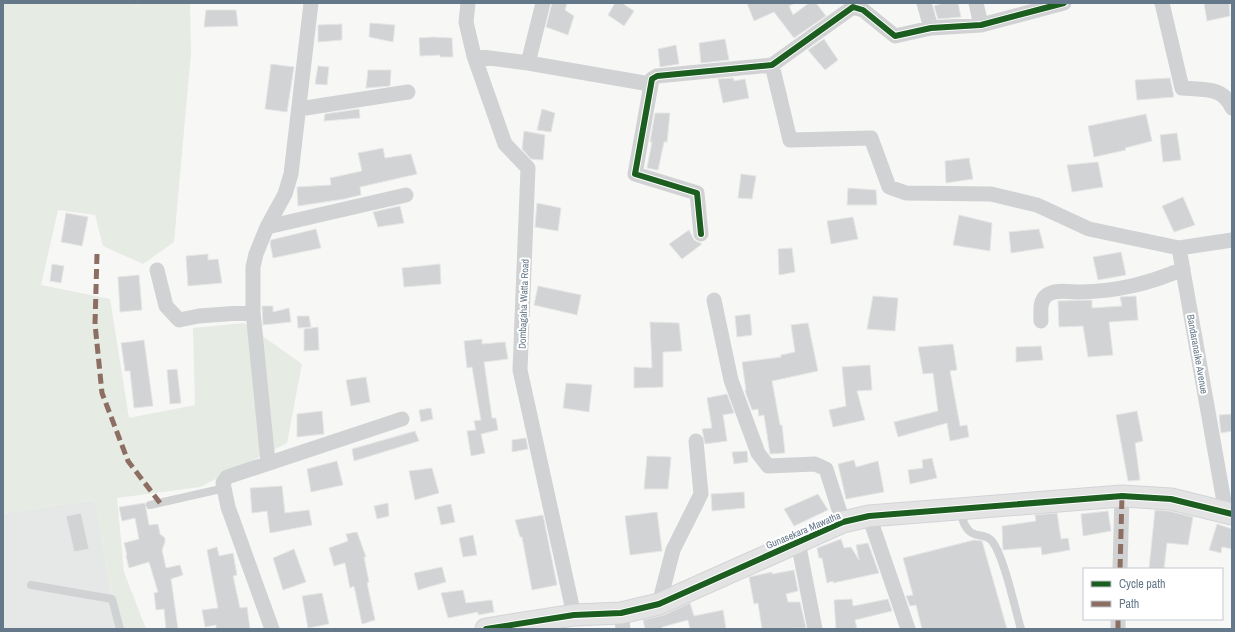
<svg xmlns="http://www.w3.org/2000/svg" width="1235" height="632" viewBox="0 0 1235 632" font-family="'Archivo Narrow',sans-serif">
	<rect width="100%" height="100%" fill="#f7f7f6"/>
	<!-- built -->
	<path fill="#e6e7e7" d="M95 500 117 629H3V513Z"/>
	<!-- green -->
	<path fill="#e6ebe4" d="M3 3H141L123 14 142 3H190L191 53 174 242 143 264 103 246 95 215 58 210 41 285 110 299 129 418 195 405 193 328 244 323 302 364 287 443 200 487 117 498 124 572 146 629H117L95 500 3 513Z"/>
	<!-- building -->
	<path fill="#d2d3d4" stroke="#e6e6e6" d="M552 3H567L565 10 574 16 568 35 546 27Z
		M615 3H622L634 11 624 26 608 15Z
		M747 3H795L789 6 793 15 809 3H816L826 16 794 38 774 12 754 21Z
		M944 3H958L961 17 938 19 934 6Z
		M1204 3H1229L1230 16 1207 21Z
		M206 10H236L238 26 204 27Z
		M370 23 395 25 393 42 369 37Z
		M342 24V40L318 42V25Z
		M433 37 452 38 453 57H440V55L420 56 419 38Z
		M725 39 729 60 701 63 699 43Z
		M824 39 838 60 825 70 808 50Z
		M676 45 679 64 660 67 658 49Z
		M271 64 294 67 287 112 265 109Z
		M318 66 329 67 327 85 315 84Z
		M368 70H391L390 86 366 88Z
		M733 78 734 81 745 79 749 98 723 103 718 79Z
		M1170 78 1174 97 1137 100 1135 80Z
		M359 109 360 118 324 121 325 114Z
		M542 109 555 113 551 132 537 130Z
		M655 113H670L667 142H664L658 170 647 168 652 142H650Z
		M1146 114 1152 141 1125 148 1126 150 1094 157 1088 126Z
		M524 131 545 135 543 160 531 159 522 149Z
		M1177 133 1181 160 1163 162 1160 135Z
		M383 148 385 158 411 154 417 174 360 187 361 195 344 199 298 206 297 187 331 185 330 178 362 171 358 153Z
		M969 158 973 179 946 183 945 161Z
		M1098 162 1103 187 1072 192 1067 165Z
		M741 174 756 176 752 199 738 198Z
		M848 188 876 190 877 205H847Z
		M1183 197 1195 225 1174 232 1162 206Z
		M537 203 561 208 558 231 535 227Z
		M400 206 404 223 378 227 373 212Z
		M66 213 88 217 82 246 61 242Z
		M959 215 992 223 990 251 953 245Z
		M853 217 858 239 831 244 827 221Z
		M316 229 321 248 273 258 270 243 271 240Z
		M1039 229 1044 248 1011 253 1009 232Z
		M689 230 694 240 702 244 682 259 669 244Z
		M792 248 795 272 779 275 778 249Z
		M1121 252 1126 275 1098 280 1093 257Z
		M208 254V260L218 259 222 283 188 286 186 256Z
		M52 264 64 266 61 283 50 281Z
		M440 264 441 284 404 287 402 268Z
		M139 275 142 310 120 312 118 277Z
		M538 286 581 295 577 315 534 305Z
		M873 296 898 298 895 331 867 329Z
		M1136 296 1138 320 1109 322 1113 355 1088 357 1083 326 1059 327 1058 301 1092 300V308L1122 306 1120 297Z
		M262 306H273V312L289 308 291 322 263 325Z
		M750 314 752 335 737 337 735 316Z
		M297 316H309L311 327 298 328Z
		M650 322 679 323 682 351 663 352V387L634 388V367L652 368Z
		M808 323 818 371 772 381 780 425H782L785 453 770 454 764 415 759 416 758 409 752 410 745 391 746 390 742 362 781 357V355L795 352 791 325Z
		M318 327 319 350 304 351V329Z
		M482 339V344L505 342 508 359 484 362 492 418H496L498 430 481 434 485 453 471 456 467 431 476 430 474 421 481 420 472 367 467 368 464 341Z
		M144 340 153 406 134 408 130 371H125L121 343Z
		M953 344 957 370 950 371 960 426 967 425 969 437 950 441 947 423 898 437 894 422 938 411 933 373 923 374 918 347Z
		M1041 346 1043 360 1016 362V347Z
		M870 365 872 390 857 391 865 420 833 427 829 410 846 406 842 367Z
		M177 369 181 403 170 404 167 370Z
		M366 377 370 402 351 406 346 380Z
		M566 383 592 385 589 412 563 408Z
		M727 394 734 413 723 415 727 441 705 444 702 429 712 428 707 398Z
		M431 408 433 419 421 422 419 410Z
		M322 411 324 434 297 437V414Z
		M1137 411 1143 441 1135 443 1140 480 1128 481 1116 415Z
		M1232 414V431L1221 433 1219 415Z
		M415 431 419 441 354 461 352 449Z
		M526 438 528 449 512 452V440Z
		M747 451 748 462 734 464 732 452Z
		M647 456 671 457 668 489H644Z
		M932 458 937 478 910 484 908 470 923 468 922 460Z
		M854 460 856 467 878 461 884 492 846 499 838 464Z
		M337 461 343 485 311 492 307 469Z
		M432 468 439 493 415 500 409 471Z
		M282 486 285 513 309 510 312 525 270 533 267 511 252 513 250 488Z
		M744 492 745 508 712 511 711 494Z
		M818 494 828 510 794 526 784 509Z
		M145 503 149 525 158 524 160 534 165 538V542L162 550 166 568 180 565 183 575 171 579 178 629H166L164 609 156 610 154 593 158 592 149 562 129 568 126 556 127 555 124 543 139 539 135 518 122 521 119 507Z
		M388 503 389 516 377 519 374 506Z
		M451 504 455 522 441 525 437 507Z
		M1155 510 1169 511 1193 517 1188 545 1167 543 1164 569H1149Z
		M1108 511 1111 531 1083 536 1081 514Z
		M657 512 662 551 630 555 625 516Z
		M81 513 89 549 74 552 66 516Z
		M1057 513 1061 539 1068 538 1070 550 1042 555 1041 547 1003 550 1002 526 1036 521 1035 515Z
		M543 515 557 585 532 590 522 537H520L515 520Z
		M1217 524 1232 529V549L1222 547 1221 553 1209 550Z
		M357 532 366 557H364L369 582 367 583 375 620 362 624 354 586 350 588 345 563 334 566 329 548 348 541 346 534Z
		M473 535 477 555 463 557 459 538Z
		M841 539 844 548 851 547 859 560 856 545 868 543 879 573 833 583V581L827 583 822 558H819L817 548Z
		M974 540 982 541 1007 629H922L916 605 910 606 906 596 913 595 903 558Z
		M217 547 219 556 233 553 237 575 233 576 240 608 247 607 250 629H216V625L205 627 202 610 218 608 207 550Z
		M294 549 306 582 283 590 273 558Z
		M442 567 446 582 418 590 414 573Z
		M794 570 798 591 786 594 788 602H800L806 628 762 629 758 603 754 604 749 577 772 572V574Z
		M463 590 466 603 492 600 494 612 478 615V612L448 618 441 593Z
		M322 593 329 624 308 628 302 596Z
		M852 599 853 606 888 599 892 611 855 620 857 629H836L834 600Z
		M690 603 694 616 723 610 726 629H690L688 620 662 627V629H645L643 620 664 615Z"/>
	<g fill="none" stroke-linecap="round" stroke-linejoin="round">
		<!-- secondary casing -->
		<g stroke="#d2d4d6" stroke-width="23">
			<path id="secondary" d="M486 629 574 615 621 613 659 604 843 522 869 516 1122 496 1171 499 1232 514"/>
		</g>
		<!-- lane -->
		<path stroke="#d1d2d3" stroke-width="8" d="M150 505 225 488
			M959 509C962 517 964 529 972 533 979 537 986 534 992 541 1004 556 1015 609 1021 629
			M31 585 112 599 120 629"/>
		<!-- street -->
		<path stroke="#d1d2d3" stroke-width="15" d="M468 3 466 22 474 56 505 144 528 168 520 370 574 615
			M924 3 931 28
			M976 3 981 25
			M1162 3 1182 88C1203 90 1223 86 1232 108
			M474 56 528 63 650 84
			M528 63 543 3
			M772 65 790 140 871 138 889 187 906 193 991 194 1037 205 1089 229 1179 248
			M299 109 408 92
			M267 227 406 195
			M701 234 697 193 635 174 652 79 657 76 772 65 853 7 863 10 895 36 931 28 981 25 1064 3
			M157 270 166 306 179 320 199 316 253 312
			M714 300 731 380 758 453 768 466 815 464 826 469 843 522
			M1041 321C1041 312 1039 301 1047 295 1055 289 1070 292 1080 292 1118 291 1148 284 1183 269
			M268 462 253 312V267L256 254 267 227 285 194 291 174 311 3
			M1226 513 1179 248 1232 240
			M869 516 908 629
			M798 542 815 629
			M1120 569 1122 496
			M659 604 673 550 701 494 696 441
			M621 613 623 629
			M1118 619V629
			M272 629 228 507 223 483 227 477 402 419"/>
		<!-- secondary -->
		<use href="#secondary" stroke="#e3e3e4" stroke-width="21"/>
		<!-- quiet -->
		<path stroke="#8d6e63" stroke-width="5" stroke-dasharray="10 5" stroke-linecap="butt" d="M97 254 95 324 102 393 128 461 160 503
			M1120 569 1122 496
			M1118 619V629"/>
		<!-- cycleway casing -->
		<g stroke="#fff" stroke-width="8">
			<path id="cycleway" d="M701 234 697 193 635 174 652 79 657 76 772 65 853 7 863 10 895 36 931 28 981 25 1064 3
				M486 629 574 615 621 613 659 604 843 522 869 516 1122 496 1171 499 1232 514"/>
		</g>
		<!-- cycleway -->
		<use href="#cycleway" stroke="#1b5e20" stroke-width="6"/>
	</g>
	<g text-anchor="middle" stroke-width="4" stroke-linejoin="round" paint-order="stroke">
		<!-- street labels -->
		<g font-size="10" fill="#647889" stroke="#fff">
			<text transform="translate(523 304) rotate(-88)" y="4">Dombagaha Watta Road</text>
			<text transform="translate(1198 354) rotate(80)" y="4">Bandaranaike Avenue</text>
			<text transform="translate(803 530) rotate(-23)" y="4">Gunasekara Mawatha</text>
		</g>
	</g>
	<!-- border -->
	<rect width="1235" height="632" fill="none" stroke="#647889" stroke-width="8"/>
	<!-- legend -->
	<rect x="1083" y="568" width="140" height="52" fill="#ffffff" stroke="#c1c9d0"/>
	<rect x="1091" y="581" width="20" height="6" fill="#1b5e20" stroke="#c1c9d0"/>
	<text x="1119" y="588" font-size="12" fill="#647889">Cycle path</text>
	<rect x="1091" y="601" width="20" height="6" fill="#8d6e63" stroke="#c1c9d0"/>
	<text x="1119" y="608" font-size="12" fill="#647889">Path</text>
</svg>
